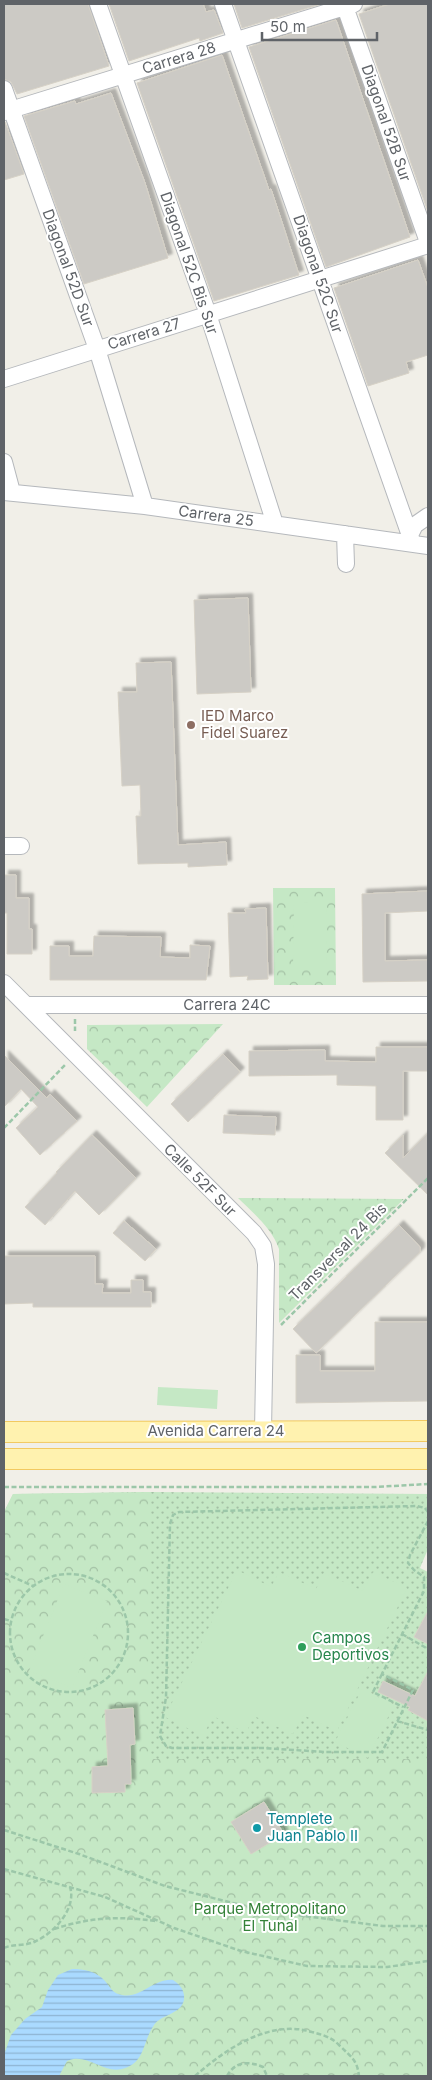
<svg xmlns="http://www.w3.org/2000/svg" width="432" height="2080" viewBox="0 0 432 2080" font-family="Inter,sans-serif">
	<defs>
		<pattern id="grass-dots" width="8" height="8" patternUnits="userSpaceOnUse" patternTransform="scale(1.25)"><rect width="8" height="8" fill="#c5e8c5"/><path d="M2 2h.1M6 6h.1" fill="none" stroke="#a3c0a4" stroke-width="1.8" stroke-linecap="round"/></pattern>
		<pattern id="park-crowns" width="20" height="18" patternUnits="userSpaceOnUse" patternTransform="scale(1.25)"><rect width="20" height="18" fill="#c5e8c5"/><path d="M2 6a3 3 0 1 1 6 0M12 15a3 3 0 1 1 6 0" fill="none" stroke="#a3c0a4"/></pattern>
		<pattern id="water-rules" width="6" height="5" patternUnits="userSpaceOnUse" patternTransform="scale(1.25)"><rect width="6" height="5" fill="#aadaff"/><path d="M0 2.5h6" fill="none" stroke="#8eb4d2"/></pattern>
		<filter id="shadow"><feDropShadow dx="4.5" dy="-4.5" stdDeviation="1" flood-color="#0004"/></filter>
	</defs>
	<rect width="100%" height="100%" fill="#f1efe8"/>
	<!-- grass -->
	<path fill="url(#grass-dots)" d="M151 1492 428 1494V1549L420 1568 428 1572V1611L414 1637 428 1644V1671L408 1710 428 1721V2076H4V1512L13 1494Z"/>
	<!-- park -->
	<path fill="url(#park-crowns)" d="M273 888H335L336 985H274Z
		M223 1024 147 1107 87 1049V1025Z
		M238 1198 404 1199 279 1323V1249C272 1228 253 1213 238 1198Z
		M151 1492 150 1759H428V2076H4V1512L13 1494Z"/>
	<!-- pitch -->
	<path fill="#c5e8c5" d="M294 903H327L326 966H293Z
		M158 1387 218 1390 217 1409 157 1405Z
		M237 1570 271 1587 279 1572 316 1589 324 1573 363 1591 373 1572 407 1588 337 1731 303 1715 293 1734 254 1716 246 1733 213 1716 203 1736 165 1717Z
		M64 1584 107 1601 72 1688 29 1671Z
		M362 1689 394 1705 368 1758 335 1742Z"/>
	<!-- water -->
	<path fill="url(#water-rules)" d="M72 1969C84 1969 96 1971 105 1981 110 1987 113 1994 122 1995 141 1999 154 1978 173 1980 179 1984 183 1988 184 1995 186 2014 162 2013 154 2025 142 2042 146 2063 122 2069 103 2074 87 2052 67 2061L59 2076H5L4 2055 11 2035 25 2019 42 2007 48 1990 58 1975Z"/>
	<!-- building -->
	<path fill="#cccac5" stroke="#d6d1c6" filter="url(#shadow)" d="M4 4H88L109 66 17 94 11 82 4 79Z
		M109 4H203L206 12 214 10 223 33 200 41 199 38 129 61Z
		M234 4H321L242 28Z
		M390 4H428V212L359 14Z
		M336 20 410 237 326 267 249 47Z
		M222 55 269 190 271 189 277 207 299 275 214 301 137 83Z
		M111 93 145 183 168 258 84 284 24 116 75 101 76 104Z
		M5 122 24 174 4 180V123Z
		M418 260 428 288V355L406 362 409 373 368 386 334 288Z
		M248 598 251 692 197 694 194 600Z
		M171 662 178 845 226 842 227 865 188 867V863L138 864 136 816H141L140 785 122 786 118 692H137L136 663Z
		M4 875H16V898H29V929H32V954H7V913H4Z
		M428 891V911L385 913V961L428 960V981L363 982 362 894Z
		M266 908 268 979 247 980 248 976 230 977 228 913H246L245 909Z
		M94 936 161 937 160 957 190 958V945L210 946 206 980H50V946H69V956H93Z
		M376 1047H428V1071H403V1120H376V1086L337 1085V1075L249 1076V1051L325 1050V1061L376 1062Z
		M223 1054 240 1072 188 1122 171 1104Z
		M4 1055 47 1098 50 1094 77 1121 40 1155 16 1128 38 1107 21 1089 4 1107Z
		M224 1115 276 1117 275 1135 223 1133Z
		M428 1133V1195L385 1153 403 1135V1158Z
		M92 1135 136 1178 99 1215 75 1191 45 1225 25 1207 57 1173 56 1172Z
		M124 1221 156 1249 145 1261 113 1233Z
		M399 1225 420 1247V1252L316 1353 293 1329Z
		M4 1256H95V1284H103L102 1293H131V1280H143V1292H151V1307H33V1303L4 1304Z
		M375 1322H428V1401L296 1403V1355H320V1371H375Z
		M428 1611V1644L414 1637Z
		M428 1671V1721L408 1710 410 1707 378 1692 383 1681 415 1696Z
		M133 1708 135 1744 130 1745 131 1784H125V1792L92 1793V1767L108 1766 105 1710Z
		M264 1802 284 1834 251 1854 231 1822Z"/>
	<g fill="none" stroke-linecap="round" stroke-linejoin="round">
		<!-- minor casing -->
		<g stroke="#b5b8bc" stroke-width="18">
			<path id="minor" d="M98 4 208 314 275 524
				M223 4 413 544
				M344 4 428 242
				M4 89 97 349 145 506
				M4 112 354 4
				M4 379 428 245
				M4 462 12 492
				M4 492 145 506 428 546
				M345 534 346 564
				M410 535 415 525 428 516
				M4 846H21
				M4 983 254 1233 263 1246 266 1264 263 1431
				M26 1005H428"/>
		</g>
		<!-- major casing -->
		<g stroke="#f2c960" stroke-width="22">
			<path id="major" d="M4 1432 428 1431
				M4 1459H428"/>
		</g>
		<!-- path -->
		<path stroke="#9cc7a9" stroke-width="2.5" stroke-dasharray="5 2.5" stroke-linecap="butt" d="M75 1019V1031
			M4 1128 65 1065
			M281 1325 428 1178
			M4 1487H375L428 1484
			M428 1512 425 1508 417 1506 179 1512 173 1515 170 1524 166 1697 160 1736 166 1746 172 1748H264L325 1752H382L413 1690 382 1674 424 1591V1577L414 1570 408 1563 410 1555 428 1521
			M4 1573 33 1586
			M10 1633a59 59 0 1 1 118 0a59 59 0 1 1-118 0Z
			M4 1619 11 1621
			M402 1634 428 1649
			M382 1674 373 1692 403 1707
			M397 1721 428 1730
			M4 1830 79 1854 165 1886 265 1911 383 1926H428
			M4 1869 105 1897 174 1928 241 1951 307 1966 387 1967 428 1961
			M54 1929C91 1917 118 1916 156 1921
			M4 1948C12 1944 25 1946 34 1942 53 1934 77 1909 70 1887
			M195 2076C226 2049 269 2019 312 2032 323 2035 331 2037 339 2045 351 2057 357 2059 359 2076
			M227 2076C235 2061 249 2061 263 2067L267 2076"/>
		<!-- minor -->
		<use href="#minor" stroke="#fff" stroke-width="16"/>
		<!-- major -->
		<use href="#major" stroke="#fff2af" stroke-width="20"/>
	</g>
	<!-- markers -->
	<circle fill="#8d6e63" stroke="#fff" stroke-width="2" cx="191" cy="725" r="5"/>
	<circle fill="#2e9e5b" stroke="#fff" stroke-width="2" cx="302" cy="1647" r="5"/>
	<circle fill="#0f9aa8" stroke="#fff" stroke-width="2" cx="257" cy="1828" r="5"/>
	<g text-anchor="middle" stroke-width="4" stroke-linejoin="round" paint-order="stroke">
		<!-- street labels -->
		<g font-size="15" fill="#5f6368" stroke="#fff">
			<text transform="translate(179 58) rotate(-17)" y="5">Carrera 28</text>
			<text transform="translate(386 123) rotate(71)" y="5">Diagonal 52B Sur</text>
			<text transform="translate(189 263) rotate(71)" y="5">Diagonal 52C Bis Sur</text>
			<text transform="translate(68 268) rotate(70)" y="5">Diagonal 52D Sur</text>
			<text transform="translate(318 274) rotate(71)" y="5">Diagonal 52C Sur</text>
			<text transform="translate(144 334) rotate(-17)" y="5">Carrera 27</text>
			<text transform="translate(216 516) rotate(8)" y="5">Carrera 25</text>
			<text x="227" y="1010">Carrera 24C</text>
			<text transform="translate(200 1180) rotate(45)" y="5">Calle 52F Sur</text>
			<text transform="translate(338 1252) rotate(-45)" y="5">Transversal 24 Bis</text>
			<text x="216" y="1436">Avenida Carrera 24</text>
		</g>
		<!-- education labels -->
		<g font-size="15" fill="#785e54" stroke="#fff" text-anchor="start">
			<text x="201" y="721">IED Marco<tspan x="201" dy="17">Fidel Suarez</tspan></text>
		</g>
		<!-- leisure labels -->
		<g font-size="15" fill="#27864d" stroke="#fff" text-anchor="start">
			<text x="312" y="1643">Campos<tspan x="312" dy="17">Deportivos</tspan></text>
		</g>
		<!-- culture labels -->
		<g font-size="15" fill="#0d838f" stroke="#fff" text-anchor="start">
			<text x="267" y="1824">Templete<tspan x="267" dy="17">Juan Pablo II</tspan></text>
		</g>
		<!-- park labels -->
		<g font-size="15" fill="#348238" stroke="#fff">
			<text x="270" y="1914">Parque Metropolitano<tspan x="270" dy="17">El Tunal</tspan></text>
		</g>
	</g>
	<!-- border -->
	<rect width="432" height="2080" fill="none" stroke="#5f6368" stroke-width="10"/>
	<!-- scale -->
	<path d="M262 32v8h115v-8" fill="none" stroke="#5f6368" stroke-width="2.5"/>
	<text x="270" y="32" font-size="15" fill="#5f6368" stroke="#ffffff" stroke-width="4" paint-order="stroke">50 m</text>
</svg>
